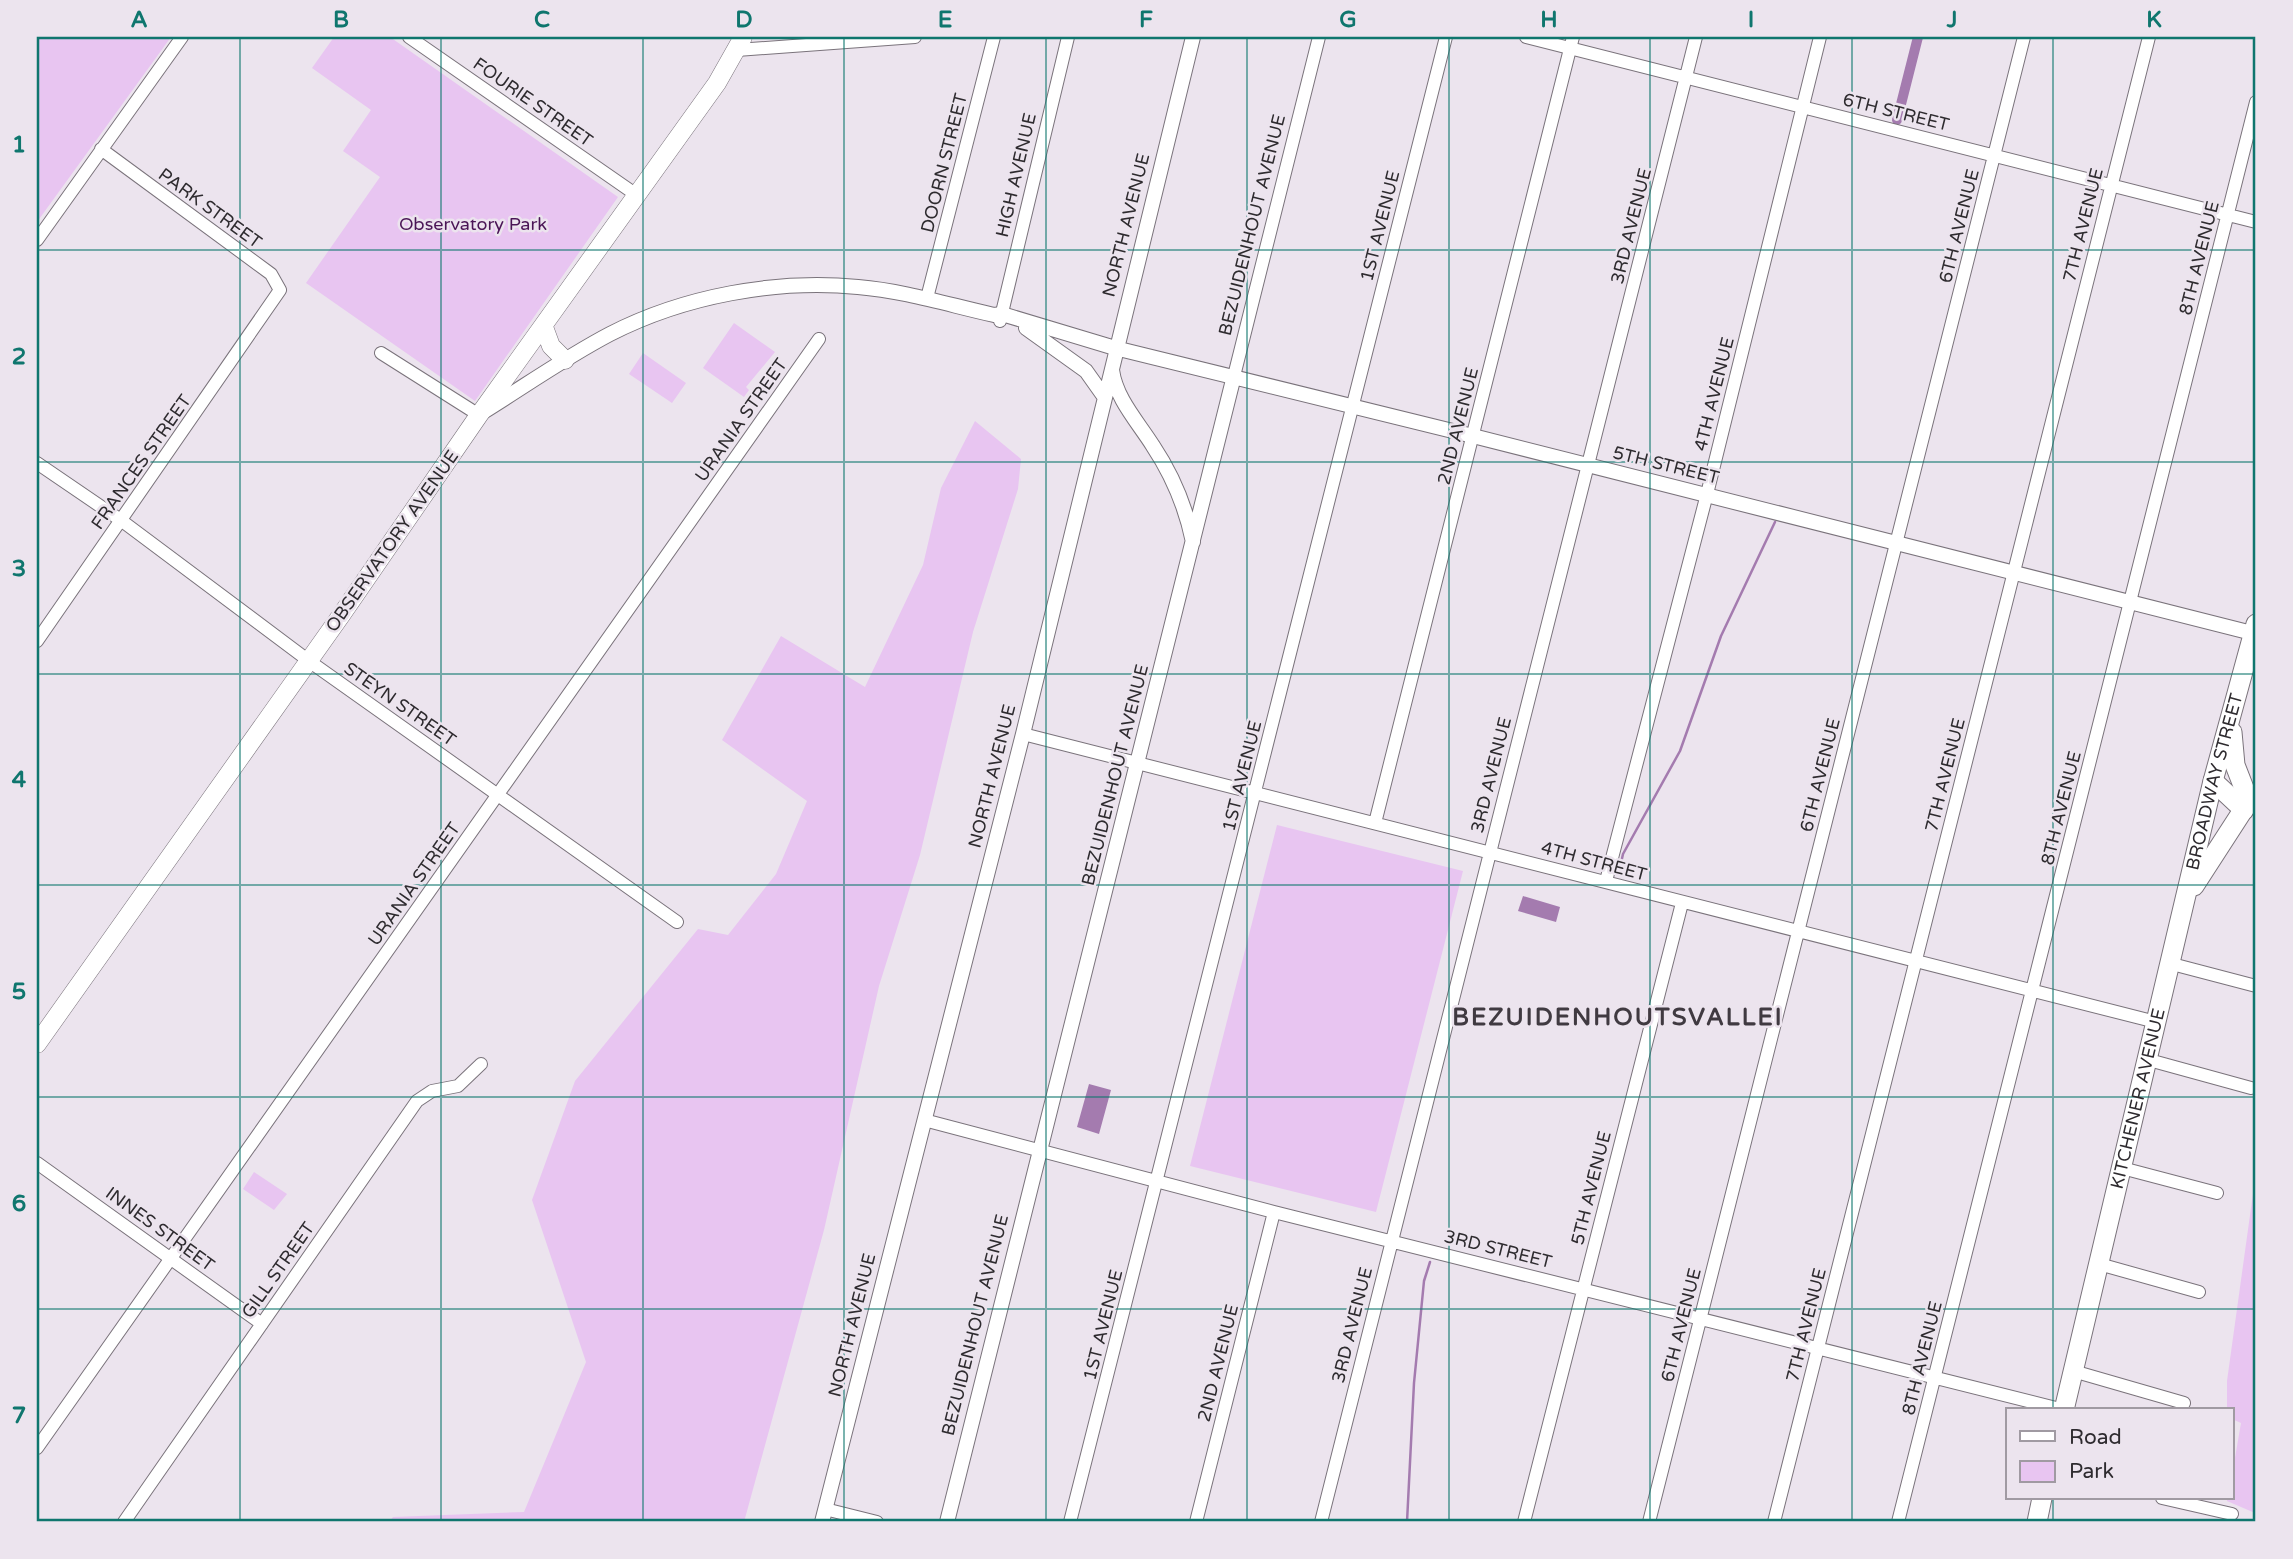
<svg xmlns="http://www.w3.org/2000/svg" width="2293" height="1559" viewBox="0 0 2293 1559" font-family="'Varela Round',sans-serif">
	<rect width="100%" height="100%" fill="#ece4ee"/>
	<!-- green -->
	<path fill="#e8c5f1" d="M37 37H171L37 222Z
		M334 37H390L618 197 475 401 306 283 380 177 343 151 371 110 312 68Z
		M734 323 775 352 746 387 749 390 744 397 703 368Z
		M643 353 686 383 672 403 629 374Z
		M975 421 1021 459 1018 489 973 632 920 855 879 986 824 1230 744 1522H389L393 1517 524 1512 586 1362 532 1200 575 1081 698 929 728 935 776 874 807 801 722 740 781 636 865 687 923 565 941 488Z
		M1277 825 1463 871 1376 1212 1190 1166Z
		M254 1172 287 1194 274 1210 243 1189Z
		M2256 1172V1522H2252L2255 1513 2227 1501V1498H2232V1475L2241 1423 2232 1419V1410H2227V1381Z"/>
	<!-- water -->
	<path fill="#a47baf" d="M1523 896 1560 907 1556 922 1518 911Z
		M1089 1084 1111 1090 1099 1134 1077 1127Z"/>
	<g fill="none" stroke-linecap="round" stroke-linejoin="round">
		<!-- stream -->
		<path stroke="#a47baf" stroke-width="2.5" d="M1619 872 1623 854 1680 751 1721 636 1775 522
			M1407 1522 1414 1383 1424 1281 1430 1262"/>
		<!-- canal -->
		<path stroke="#a47baf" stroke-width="10" d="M1897 120 1918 37"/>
		<!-- minor casing -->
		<g stroke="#7a737b" stroke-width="14">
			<path id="minor" d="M409 37 638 196
				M1526 37 2256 222
				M737 50 915 37
				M37 240 182 37
				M927 298 994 37
				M1000 321 1068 37
				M381 353 479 415
				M1234 376 1319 37
				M37 463 122 521 309 661 677 922
				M37 641 280 290 271 274 101 149
				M1023 734 2156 1022
				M1375 823 1573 37
				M1606 881 1707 494 1820 37
				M2172 964 2256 986
				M2149 1060 2251 1088
				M924 1120 1274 1212 2064 1410
				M37 1163 262 1324
				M2122 1168 2217 1193
				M2099 1264 2199 1292
				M2073 1371 2184 1403
				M37 1448 819 339
				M2162 1498 2232 1514
				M825 1509 877 1522
				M124 1522 417 1101 432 1091 458 1086 481 1064
				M1070 1522 1446 37
				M1196 1522 1274 1212
				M1321 1522 1696 37
				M1524 1522 1682 903
				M1649 1522 2024 37
				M1774 1522 2149 37
				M1898 1522 2256 102"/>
		</g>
		<!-- tertiary casing -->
		<g stroke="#7a737b" stroke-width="16">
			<path id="tertiary" d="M1026 328 1086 371 1103 395
				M1112 370C1116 399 1138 422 1153 446 1173 476 1186 508 1193 542
				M483 412C525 386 566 357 610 334 684 296 776 279 858 287 905 291 949 305 994 315L1002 314 1115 348 1473 436 2256 634
				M822 1522 1023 734 1193 37
				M947 1522 1234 376"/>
		</g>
		<!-- secondary casing -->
		<g stroke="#7a737b" stroke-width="19">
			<path id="secondary" d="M544 327 551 346 565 360
				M37 1044 342 614 479 415 717 83 743 37"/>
		</g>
		<!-- primary casing -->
		<g stroke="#7a737b" stroke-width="21">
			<g id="primary">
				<path d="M2213 781 2244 810"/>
				<path d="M2194 886 2249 801 2235 765 2232 732"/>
				<path id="s1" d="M2064 1410 2213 781 2256 624"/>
				<path d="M2037 1522 2042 1498"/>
			</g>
		</g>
		<!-- minor -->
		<use href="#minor" stroke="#fff" stroke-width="12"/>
		<!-- tertiary -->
		<use href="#tertiary" stroke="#fff" stroke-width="14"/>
		<!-- secondary -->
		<use href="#secondary" stroke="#fff" stroke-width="18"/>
		<!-- primary -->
		<use href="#primary" stroke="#fff" stroke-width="19"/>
	</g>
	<!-- grid -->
	<path fill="none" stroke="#0f766e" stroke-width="2" stroke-opacity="0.55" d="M240 37V1522M441 37V1522M643 37V1522M844 37V1522M1046 37V1522M1247 37V1522M1449 37V1522M1650 37V1522M1852 37V1522M2053 37V1410M37 250H2256M37 462H2256M37 674H2256M37 885H2256M37 1097H2256M37 1309H2256M2053 1498V1522"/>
	<g text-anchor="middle" stroke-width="5" stroke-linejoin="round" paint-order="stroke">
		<!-- street labels -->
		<g font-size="18" fill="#2e2b2f" stroke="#ece4ee">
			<text transform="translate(533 102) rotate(35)" y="6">FOURIE STREET</text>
			<text transform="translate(1896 112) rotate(14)" y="6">6TH STREET</text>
			<text transform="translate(944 163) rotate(-76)" y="6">DOORN STREET</text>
			<text transform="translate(1016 175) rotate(-77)" y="6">HIGH AVENUE</text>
			<text transform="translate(210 208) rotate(36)" y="6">PARK STREET</text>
			<text transform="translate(1126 225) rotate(-76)" y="6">NORTH AVENUE</text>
			<text transform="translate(1252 225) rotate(-76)" y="6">BEZUIDENHOUT AVENUE</text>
			<text transform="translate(2083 225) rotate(-76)" y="6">7TH AVENUE</text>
			<text transform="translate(1380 226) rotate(-76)" y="6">1ST AVENUE</text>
			<text transform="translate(1631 226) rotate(-76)" y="6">3RD AVENUE</text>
			<text transform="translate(1959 226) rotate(-76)" y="6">6TH AVENUE</text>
			<text transform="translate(2199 258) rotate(-76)" y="6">8TH AVENUE</text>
			<text transform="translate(1714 394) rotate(-76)" y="6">4TH AVENUE</text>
			<text transform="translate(741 420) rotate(-55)" y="6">URANIA STREET</text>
			<text transform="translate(1458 426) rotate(-76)" y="6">2ND AVENUE</text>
			<text transform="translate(141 462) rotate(-55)" y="6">FRANCES STREET</text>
			<text transform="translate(1666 465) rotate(14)" y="6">5TH STREET</text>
			<text transform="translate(392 541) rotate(-55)" y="6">OBSERVATORY AVENUE</text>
			<text transform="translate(400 704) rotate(35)" y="6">STEYN STREET</text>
			<text transform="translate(1115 775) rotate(-76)" y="6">BEZUIDENHOUT AVENUE</text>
			<text transform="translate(1491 775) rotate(-76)" y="6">3RD AVENUE</text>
			<text transform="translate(1820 775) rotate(-76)" y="6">6TH AVENUE</text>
			<text transform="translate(1945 775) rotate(-76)" y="6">7TH AVENUE</text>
			<text transform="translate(992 776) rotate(-76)" y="6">NORTH AVENUE</text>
			<text transform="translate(1242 776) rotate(-76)" y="6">1ST AVENUE</text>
			<text dy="6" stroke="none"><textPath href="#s1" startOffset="646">BROADWAY STREET</textPath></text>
			<text transform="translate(2061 808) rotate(-76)" y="6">8TH AVENUE</text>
			<text transform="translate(1594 861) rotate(15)" y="6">4TH STREET</text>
			<text transform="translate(414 884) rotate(-55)" y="6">URANIA STREET</text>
			<text dy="6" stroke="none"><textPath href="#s1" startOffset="320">KITCHENER AVENUE</textPath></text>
			<text transform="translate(1591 1188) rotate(-76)" y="6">5TH AVENUE</text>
			<text transform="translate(160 1229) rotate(36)" y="6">INNES STREET</text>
			<text transform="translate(1498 1249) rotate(14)" y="6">3RD STREET</text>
			<text transform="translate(278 1270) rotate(-55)" y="6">GILL STREET</text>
			<text transform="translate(852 1325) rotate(-76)" y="6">NORTH AVENUE</text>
			<text transform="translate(975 1325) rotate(-76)" y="6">BEZUIDENHOUT AVENUE</text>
			<text transform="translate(1103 1325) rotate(-76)" y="6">1ST AVENUE</text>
			<text transform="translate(1352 1325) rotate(-76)" y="6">3RD AVENUE</text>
			<text transform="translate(1681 1325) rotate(-76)" y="6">6TH AVENUE</text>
			<text transform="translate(1806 1325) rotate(-76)" y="6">7TH AVENUE</text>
			<text transform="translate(1922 1358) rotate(-76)" y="6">8TH AVENUE</text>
			<text transform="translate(1218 1363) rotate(-76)" y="6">2ND AVENUE</text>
		</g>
		<!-- park labels -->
		<g font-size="18" fill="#4a1556" stroke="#ece4ee">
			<text x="473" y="230">Observatory Park</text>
		</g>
		<!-- district labels -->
		<g font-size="24" font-weight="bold" letter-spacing="2" fill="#403a41" stroke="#ece4ee">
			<text x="1618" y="1025">BEZUIDENHOUTSVALLEI</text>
		</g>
	</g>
	<!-- border -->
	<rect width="2293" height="1559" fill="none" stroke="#ece4ee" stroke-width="77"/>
	<!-- legend -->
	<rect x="2006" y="1408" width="228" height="91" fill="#ece4ee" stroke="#a09aa2" stroke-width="2"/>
	<rect x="2020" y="1431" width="35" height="10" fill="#ffffff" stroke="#a09aa2" stroke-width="2"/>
	<text x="2069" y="1444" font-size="21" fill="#2e2b2f">Road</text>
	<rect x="2020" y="1461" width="35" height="21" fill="#e8c5f1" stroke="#a09aa2" stroke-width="2"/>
	<text x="2069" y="1478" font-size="21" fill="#2e2b2f">Park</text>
	<rect x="38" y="38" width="2216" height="1482" fill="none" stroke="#0f766e" stroke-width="2.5"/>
	<g font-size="23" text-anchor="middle" font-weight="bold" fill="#0f766e">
		<text x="139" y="27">A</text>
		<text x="341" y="27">B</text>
		<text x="542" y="27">C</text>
		<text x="744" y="27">D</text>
		<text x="945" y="27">E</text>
		<text x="1146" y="27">F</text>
		<text x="1348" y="27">G</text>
		<text x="1549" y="27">H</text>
		<text x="1751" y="27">I</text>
		<text x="1952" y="27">J</text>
		<text x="2154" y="27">K</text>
		<text x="19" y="152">1</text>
		<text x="19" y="364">2</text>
		<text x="19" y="576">3</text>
		<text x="19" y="787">4</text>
		<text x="19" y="999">5</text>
		<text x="19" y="1211">6</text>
		<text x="19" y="1423">7</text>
	</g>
</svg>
